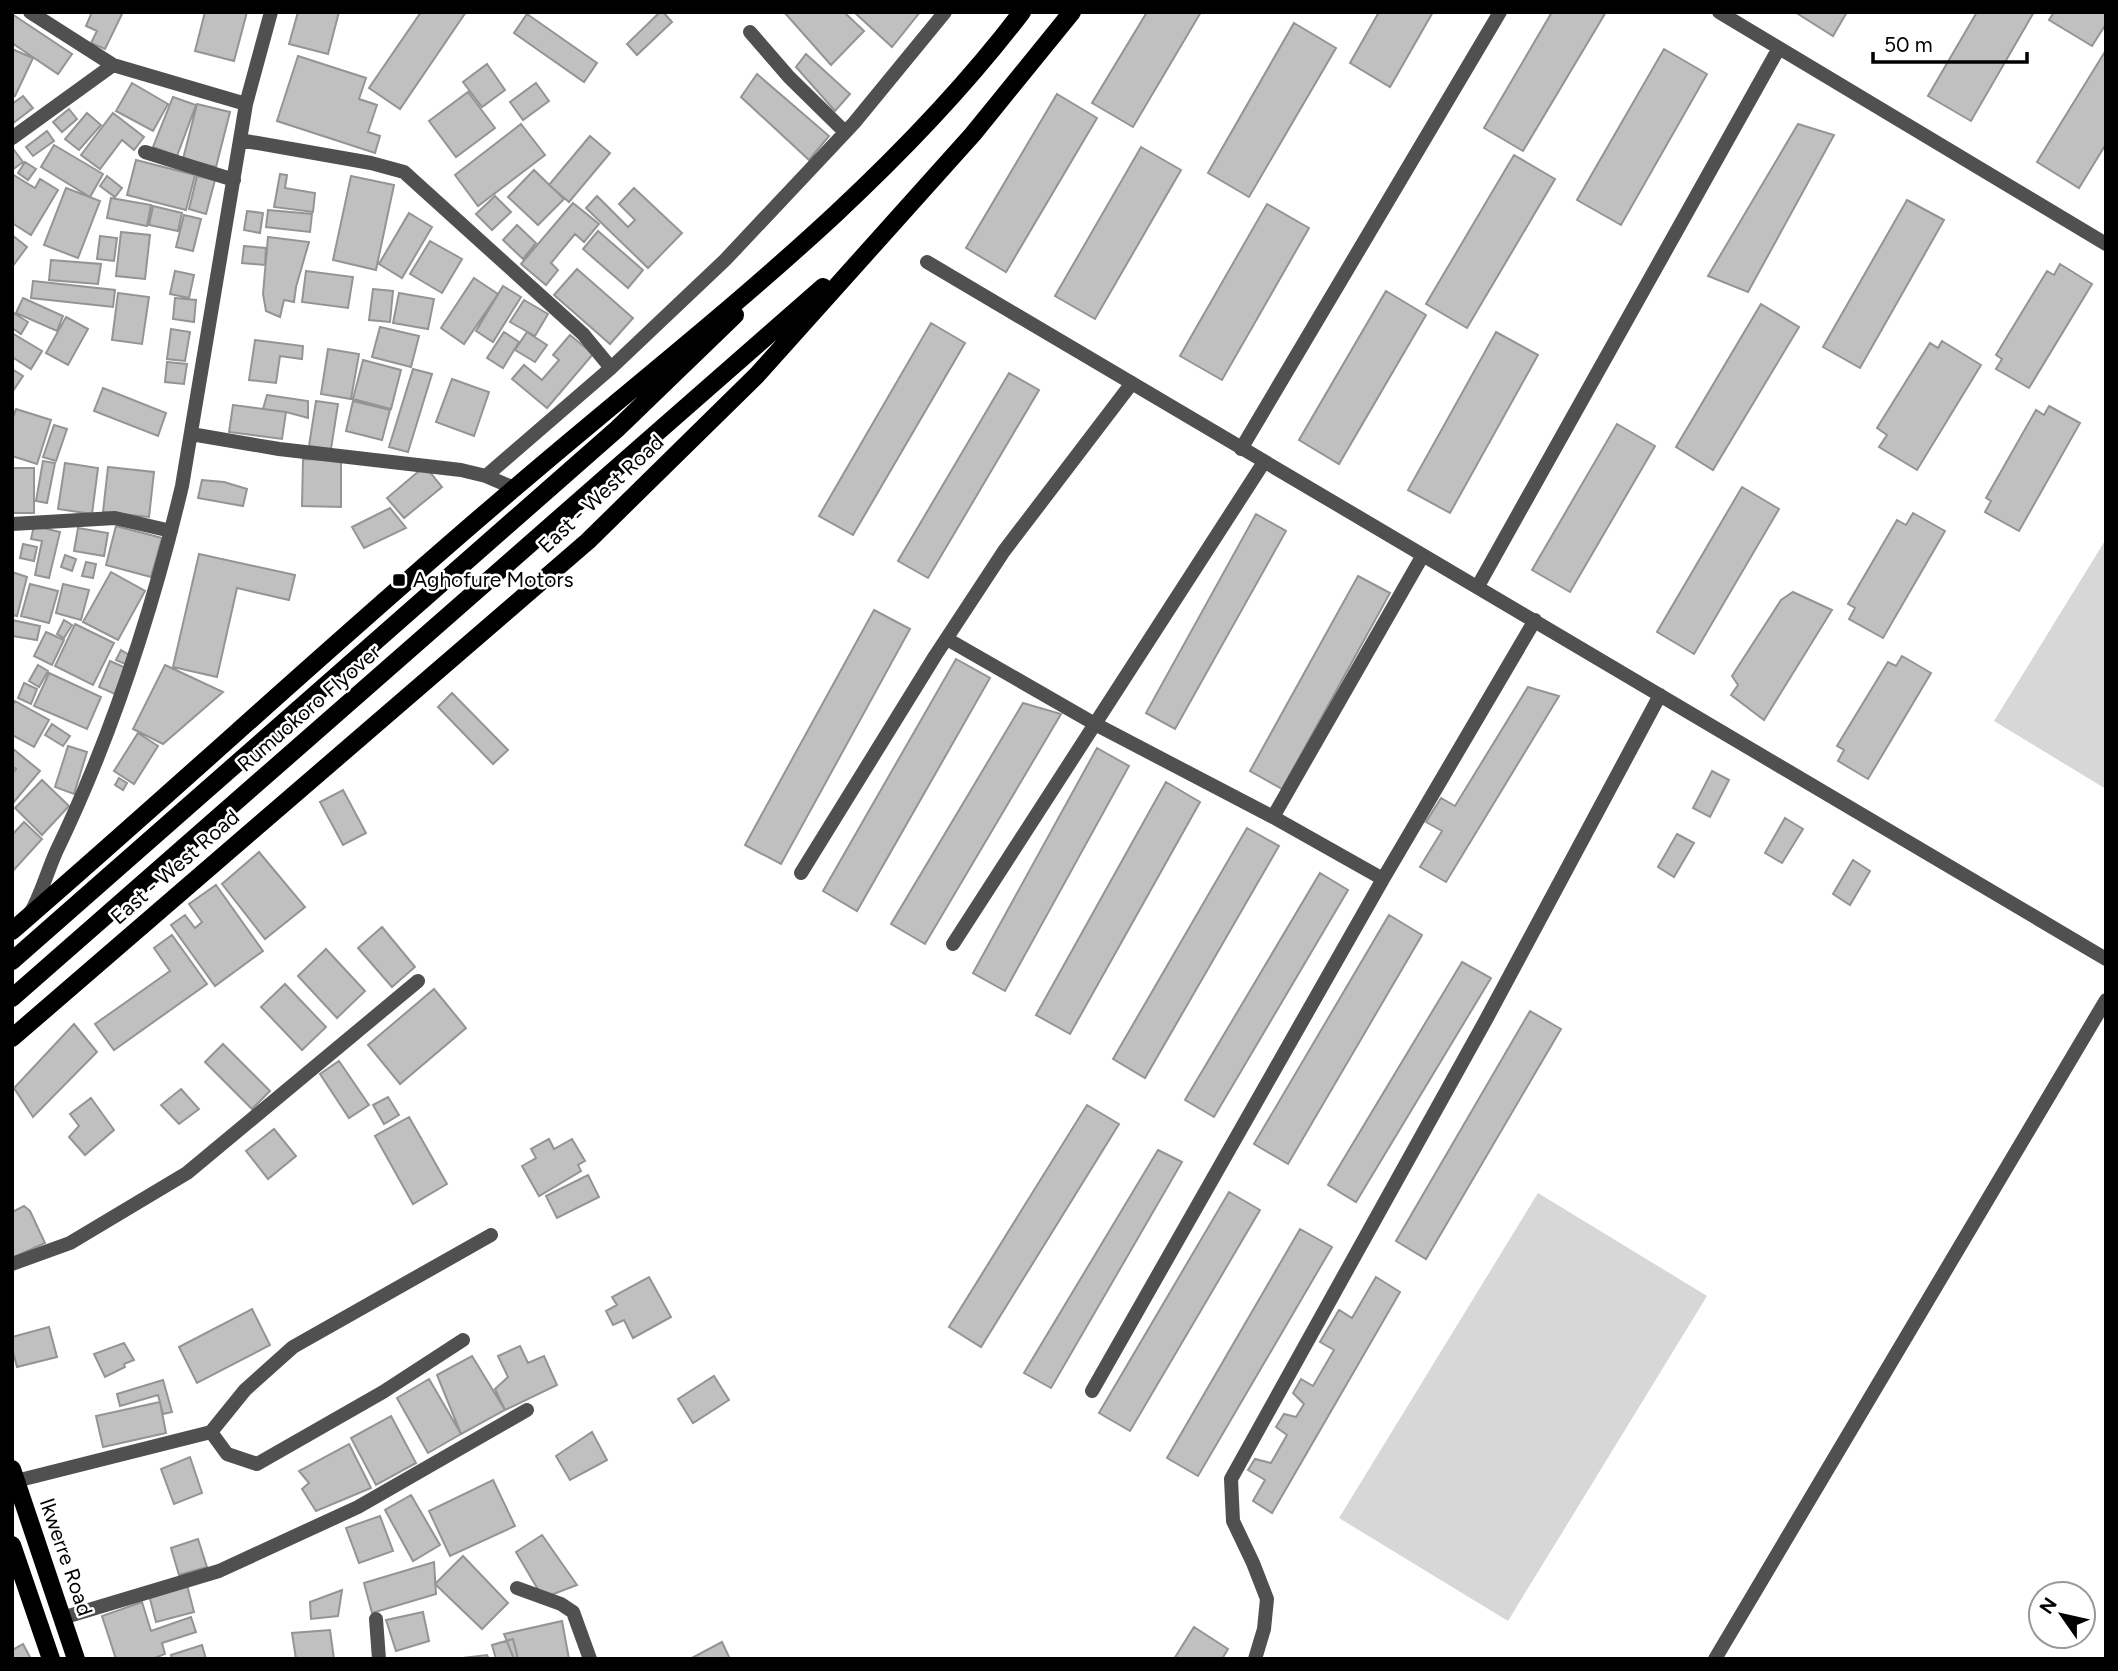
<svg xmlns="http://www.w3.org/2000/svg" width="2118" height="1671" viewBox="0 0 2118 1671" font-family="Figtree,sans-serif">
	<rect width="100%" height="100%" fill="#fff"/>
	<!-- green -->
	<path fill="#d7d7d7" d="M2106 539V789L1994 721Z
		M1538 1193 1707 1296 1508 1621 1339 1518Z"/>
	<!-- building -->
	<path fill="#c0c0c0" stroke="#949494" stroke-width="2" d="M92 12H123L105 49 91 43 97 31 86 26Z
		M205 12H247L234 61 195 51Z
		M298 12H339L328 54 289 44Z
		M421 12H466L400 109 369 88Z
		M660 12H663L672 22 637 55 627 44Z
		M784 12H844L864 31 831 65Z
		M854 12H920L892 47Z
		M1147 12H1201L1133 127 1092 103Z
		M1379 12H1433L1390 87 1350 63Z
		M1552 12H1606L1523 151 1484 128Z
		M1795 12H1847L1833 36Z
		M1977 12H2034L1971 121 1928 96Z
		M2054 12H2106V24L2092 46 2049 20Z
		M12 14 72 54 58 74 12 43Z
		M527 14 597 63 584 82 514 33Z
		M1294 23 1336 48 1249 197 1208 173Z
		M12 49 33 58 15 96 12 95Z
		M1664 49 1707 74 1621 225 1577 200Z
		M2106 50V144L2079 188 2037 162Z
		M806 54 850 94 835 111 796 67Z
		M298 56 366 78 359 99 377 105 368 132 380 136 375 153 277 121Z
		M487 64 505 90 482 107 463 82Z
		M757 74 829 136 809 160 741 97Z
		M132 83 168 104 153 131 116 111Z
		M536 83 549 101 523 120 510 102Z
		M468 92 495 128 456 157 429 121Z
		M1057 94 1097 118 1006 272 966 248Z
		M23 96 33 108 12 124V104Z
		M173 97 196 105 177 156 153 147Z
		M197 104 230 112 216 167 183 159Z
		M69 109 77 119 62 132 53 122Z
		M87 113 101 125 79 150 65 139Z
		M113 113 144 137 134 150 122 140 100 169 81 155Z
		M521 124 545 155 478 206 455 175Z
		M1798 124 1834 135 1748 292 1708 276Z
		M47 131 54 141 33 156 26 147Z
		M590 136 610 153 569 202 549 185Z
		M54 145 103 174 90 197 41 167Z
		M1141 147 1181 170 1095 319 1055 296Z
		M14 150 23 162 12 170V151Z
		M1514 155 1555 179 1467 328 1426 304Z
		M136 160 195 175 186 210 127 195Z
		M25 162 36 169 28 180 18 173Z
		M534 170 564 199 538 225 508 197Z
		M12 174 35 188 40 179 58 190 31 235 12 223Z
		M280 174 287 175 285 188 315 193 313 212 274 207Z
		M107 176 122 188 115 197 100 186Z
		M197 176 215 180 206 214 189 209Z
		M351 176 394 185 376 270 333 260Z
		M66 188 100 201 78 258 44 245Z
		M634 188 682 233 648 268 586 208 597 196 628 227 635 220 619 204Z
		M495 196 511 212 492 230 476 214Z
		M111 198 151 205 147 226 107 218Z
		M1907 200 1944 220 1860 368 1823 347Z
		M573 203 599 224 584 242 575 234 551 263 558 270 546 285 521 264Z
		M1267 204 1309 228 1222 380 1180 356Z
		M153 206 182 213 178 231 149 225Z
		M268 210 312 214 310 232 266 227Z
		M247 211 263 213 260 233 244 230Z
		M409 213 432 227 402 278 379 264Z
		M184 215 201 219 193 251 176 247Z
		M517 225 536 243 523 259 503 240Z
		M598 231 643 270 628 288 583 249Z
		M121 232 150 235 145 279 116 276Z
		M12 235 27 247 12 267Z
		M100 236 117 238 114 261 97 259Z
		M268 237 309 242 296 287 294 302 284 300 280 317 266 311 263 294Z
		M430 241 462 259 442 293 410 274Z
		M244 246 266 248 265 265 242 263Z
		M51 260 101 264 98 284 49 280Z
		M2060 264 2092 284 2029 388 1996 369 2002 359 1996 355 2047 271 2054 275Z
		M577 269 633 318 610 344 554 295Z
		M175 271 194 275 189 298 170 294Z
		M306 271 353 277 348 308 302 302Z
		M474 278 498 294 464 344 441 328Z
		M33 281 115 290 113 307 31 298Z
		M503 286 521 297 493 342 476 331Z
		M373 289 393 291 390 322 369 320Z
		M1386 291 1426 315 1339 464 1299 440Z
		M118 293 149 297 142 344 112 340Z
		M399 293 434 299 428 329 393 323Z
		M23 298 63 316 57 331 16 313Z
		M175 298 196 300 194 322 173 319Z
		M524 300 548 314 535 336 510 322Z
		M1761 304 1799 327 1713 470 1676 447Z
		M12 312 28 322 21 334 12 328Z
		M66 317 88 329 68 365 46 353Z
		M931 323 965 343 853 535 819 516Z
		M380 327 419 336 411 367 372 357Z
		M171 329 190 332 185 361 167 359Z
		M504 332 519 342 503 368 487 358Z
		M527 332 547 345 535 362 515 350Z
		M1496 332 1538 355 1450 513 1408 490Z
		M12 333 42 351 31 369 12 357Z
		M570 335 593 354 547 408 512 379 524 365 542 380 559 360 553 355Z
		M255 340 303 346 302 359 280 356 276 383 249 380Z
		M1942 341 1981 365 1917 470 1879 447 1887 435 1877 428 1930 343 1938 348Z
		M328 349 359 354 351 399 321 394Z
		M363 360 401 370 391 409 353 399Z
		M167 362 187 364 184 384 165 382Z
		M12 369 23 376 13 391H12Z
		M413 369 432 374 408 452 389 447Z
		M1009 373 1039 390 928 578 898 561Z
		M452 379 489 392 474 436 436 422Z
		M103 388 166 413 158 436 94 411Z
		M267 395 308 401V418L286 412 263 409Z
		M316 401 338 404 331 449 309 446Z
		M353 401 390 410 382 440 346 431Z
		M233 405 286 412 282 439 229 432Z
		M2049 406 2080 423 2019 531 1985 512 1991 501 1986 498 2036 410 2044 415Z
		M16 409 51 420 37 464 12 456V420Z
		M1617 424 1655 446 1570 592 1532 570Z
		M54 425 67 429 56 461 43 457Z
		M303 459 341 460V507L302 506Z
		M43 461 55 463 47 503 36 501Z
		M65 463 98 468 92 514 58 509Z
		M425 466 442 487 404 518 387 498Z
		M108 467 154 472 149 517 103 512Z
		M12 468H34V513H12Z
		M202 480 224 482 247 489 243 506 198 498Z
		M1742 487 1779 509 1694 654 1657 632Z
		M390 508 406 528 364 548 352 527Z
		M1913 513 1945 531 1883 638 1849 619 1855 608 1848 604 1897 520 1906 525Z
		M1256 514 1286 531 1175 729 1146 713Z
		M34 526 60 532 49 578 35 575 42 541 31 539Z
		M116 526 162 538 151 577 106 565Z
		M78 528 108 533 104 556 74 551Z
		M23 544 37 547 34 561 20 558Z
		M199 554 295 575 289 600 237 588 217 677 173 667Z
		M65 555 76 559 72 571 61 567Z
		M86 562 96 564 93 578 82 576Z
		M12 572 27 577 17 616 12 615Z
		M111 572 145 591 118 640 83 622Z
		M1358 576 1390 593 1282 789 1250 771Z
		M30 584 58 591 49 623 21 616Z
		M63 584 89 590 81 620 56 613Z
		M1793 592 1832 610 1764 720 1731 695 1738 685 1732 676 1781 600Z
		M874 610 910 629 781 864 745 845Z
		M12 620 40 626 37 640 12 636Z
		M64 620 72 625 64 638 57 634Z
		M75 624 114 643 93 685 55 666Z
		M46 632 64 640 52 665 34 656Z
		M121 650 129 655 125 664 116 660Z
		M1902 656 1931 673 1868 779 1838 761 1844 750 1837 746 1888 662 1896 666Z
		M956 659 990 678 857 911 823 891Z
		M110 661 126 668 115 694 99 687Z
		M38 665 48 671 39 687 29 681Z
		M165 665 223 692 163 744 133 729Z
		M49 673 101 697 87 729 34 706Z
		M24 683 37 689 31 704 18 698Z
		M1528 687 1559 696 1446 882 1420 867 1442 831 1426 822 1441 798 1455 806Z
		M452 693 508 750 493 764 438 707Z
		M15 701 49 720 34 747 12 735V706Z
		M1023 703 1061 714 925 944 891 924Z
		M52 724 70 736 63 746 45 735Z
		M138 733 158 746 134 784 114 771Z
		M68 746 87 752 74 794 55 787Z
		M12 748 40 771 13 803 12 774 16 769 12 766Z
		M1097 748 1129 766 1005 991 973 973Z
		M1712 771 1729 780 1710 817 1693 808Z
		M119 778 127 783 123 790 115 785Z
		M42 780 69 806 42 835 15 808Z
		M1166 782 1200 802 1070 1034 1036 1015Z
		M343 790 366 833 343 845 320 802Z
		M1785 818 1803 829 1782 863 1765 853Z
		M24 822 42 839 12 872V835Z
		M1247 828 1279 846 1145 1078 1113 1059Z
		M1677 834 1694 843 1674 877 1658 867Z
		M259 852 305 907 265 939 222 884Z
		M1853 860 1870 871 1850 905 1833 894Z
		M1320 873 1348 890 1214 1117 1185 1100Z
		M216 885 263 951 215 986 171 925 185 915 195 928 202 922 189 904Z
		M1389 915 1422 935 1288 1164 1254 1144Z
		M382 927 415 967 392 987 358 948Z
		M172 935 207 984 114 1050 95 1024 170 971 154 948Z
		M326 949 365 991 337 1018 298 976Z
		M1462 962 1491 978 1356 1202 1328 1185Z
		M285 984 326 1027 302 1050 261 1007Z
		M434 989 466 1028 400 1084 368 1045Z
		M1530 1011 1561 1029 1426 1259 1396 1241Z
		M74 1024 97 1052 33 1117 14 1088Z
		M223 1044 270 1091 252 1109 205 1062Z
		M339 1061 369 1105 349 1118 320 1074Z
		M181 1089 199 1109 179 1124 161 1105Z
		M388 1097 399 1115 384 1124 373 1105Z
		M91 1098 114 1130 85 1155 69 1137 79 1126 70 1114Z
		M1087 1105 1119 1124 981 1347 949 1327Z
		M409 1117 447 1184 413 1204 375 1136Z
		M274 1129 296 1156 268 1179 246 1151Z
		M549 1139 554 1149 572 1139 585 1161 578 1165 581 1171 539 1196 522 1166 536 1158 531 1149Z
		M1158 1150 1182 1162 1051 1388 1024 1373Z
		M588 1175 599 1197 557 1218 546 1196Z
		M1229 1192 1260 1210 1130 1431 1099 1413Z
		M24 1206 30 1211 45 1243 12 1258V1212Z
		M1300 1229 1332 1247 1198 1476 1167 1458Z
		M649 1277 671 1317 633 1338 624 1320 613 1325 606 1311 617 1305 612 1297Z
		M1376 1277 1400 1292 1272 1513 1253 1501 1265 1480 1248 1470 1255 1459 1271 1463 1287 1435 1276 1427 1284 1414 1296 1417 1304 1404 1293 1393 1301 1379 1313 1386 1334 1350 1320 1342 1339 1310 1352 1318Z
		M252 1309 270 1345 197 1383 179 1347Z
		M49 1327 57 1357 17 1367 12 1348V1337Z
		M124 1343 134 1360 124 1364 125 1367 105 1377 94 1354Z
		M520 1346 528 1363 544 1356 557 1385 505 1410 495 1389 508 1377 498 1356Z
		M472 1356 505 1410 461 1434 437 1375Z
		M714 1376 729 1400 693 1423 678 1399Z
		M429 1379 461 1434 428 1453 397 1398Z
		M163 1380 172 1412 163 1414 158 1395 120 1406 117 1394Z
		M160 1402 166 1433 103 1447 96 1416Z
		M391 1416 416 1463 376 1485 351 1438Z
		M592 1432 607 1460 570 1480 556 1456Z
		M349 1444 371 1488 316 1511 302 1489 309 1483 299 1471Z
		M190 1457 202 1493 174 1504 161 1469Z
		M493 1480 515 1526 450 1556 429 1511Z
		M411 1495 440 1545 413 1561 385 1510Z
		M380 1516 393 1551 359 1563 346 1528Z
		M542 1535 577 1585 543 1598 516 1552Z
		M198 1539 207 1567 179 1575 171 1548Z
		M463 1556 508 1603 482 1629 435 1584Z
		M434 1562 436 1594 372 1613 364 1583Z
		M187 1585 194 1612 156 1622 149 1595Z
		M342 1590 338 1616 311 1619 310 1602Z
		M142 1602 151 1631 191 1617 196 1632 162 1643 165 1654 152 1659H116L102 1616Z
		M423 1612 429 1641 396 1651 386 1620Z
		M562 1621 569 1659H514L504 1634Z
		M1194 1627 1228 1649 1222 1659H1174Z
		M330 1630 334 1659H296L292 1633Z
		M513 1639 518 1659H496L492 1645Z
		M722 1642 730 1659H690Z
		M23 1644 31 1659H12V1650Z
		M202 1645 206 1659H172L171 1655Z
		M487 1655 489 1659H454Z"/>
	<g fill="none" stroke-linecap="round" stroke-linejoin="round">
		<!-- minor -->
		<path stroke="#505050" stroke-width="14" d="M30 12 113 65 246 104
			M1719 12 2106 244
			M750 32 789 77 845 132
			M12 138 113 65
			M240 140 371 163 404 172 583 334 611 368
			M145 152 234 180
			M927 262 2106 959
			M191 434 279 449 461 470 486 476 514 488
			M1241 449 1500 12
			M486 476 611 368 725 260 854 123 945 12
			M12 524 115 518 171 531
			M1478 586 1779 48
			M947 639 1095 724 1273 817
			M801 873 935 656 1004 551 1132 383
			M1383 879 1273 817 1423 555
			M29 915C38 903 49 867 56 852 113 734 152 612 182 486L246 104 271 12
			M953 944 1264 462
			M12 1264 70 1243 187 1173 418 981
			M1092 1391 1383 879 1535 620
			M211 1432 227 1454 257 1464 383 1392 463 1340
			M16 1481 211 1432 245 1390 293 1347 491 1235
			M517 1588 561 1604 573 1612 590 1659
			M62 1618 219 1571 358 1507 527 1410
			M376 1619 379 1659
			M1255 1659 1264 1629 1267 1599 1253 1563 1233 1521 1231 1479 1488 1016 1660 695
			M1715 1659 2106 1000"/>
		<!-- primary -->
		<path stroke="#000" stroke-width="18" d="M12 931C182 784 346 631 517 486 692 336 881 197 1022 12
			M12 961 617 429 735 315
			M12 998 823 287
			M12 1038 588 541 757 375 973 134 1072 12
			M12 1469 76 1659
			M12 1545 51 1659"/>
	</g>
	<!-- markers -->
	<rect fill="#000" stroke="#fff" stroke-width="2.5" x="392" y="573" width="14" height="14" rx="3.5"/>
	<g text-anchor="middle" stroke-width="5" stroke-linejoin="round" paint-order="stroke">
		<!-- street labels -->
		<g font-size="21" fill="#000" stroke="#fff">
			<text transform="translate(601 494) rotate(-43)" y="7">East - West Road</text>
			<text transform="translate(309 708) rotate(-41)" y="7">Rumuokoro Flyover</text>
			<text transform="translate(175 867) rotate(-41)" y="7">East - West Road</text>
			<text transform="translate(66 1557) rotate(71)" y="7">Ikwerre Road</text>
		</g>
		<!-- poi labels -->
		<g font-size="21" fill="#000" stroke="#fff" text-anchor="start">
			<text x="413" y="587">Aghofure Motors</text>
		</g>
	</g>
	<!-- border -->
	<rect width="2118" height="1671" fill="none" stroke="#000000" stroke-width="28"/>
	<!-- north arrow -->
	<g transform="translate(2062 1615) rotate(304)"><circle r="33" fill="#ffffff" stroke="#999999" stroke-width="2"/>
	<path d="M0-5L12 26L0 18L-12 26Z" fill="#000000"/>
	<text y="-10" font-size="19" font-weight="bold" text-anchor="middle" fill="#000000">N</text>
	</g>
	<!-- scale -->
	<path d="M1873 52v10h154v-10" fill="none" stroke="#000000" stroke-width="3.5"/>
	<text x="1884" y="52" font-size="21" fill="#000000" stroke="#ffffff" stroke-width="5" paint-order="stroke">50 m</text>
</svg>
